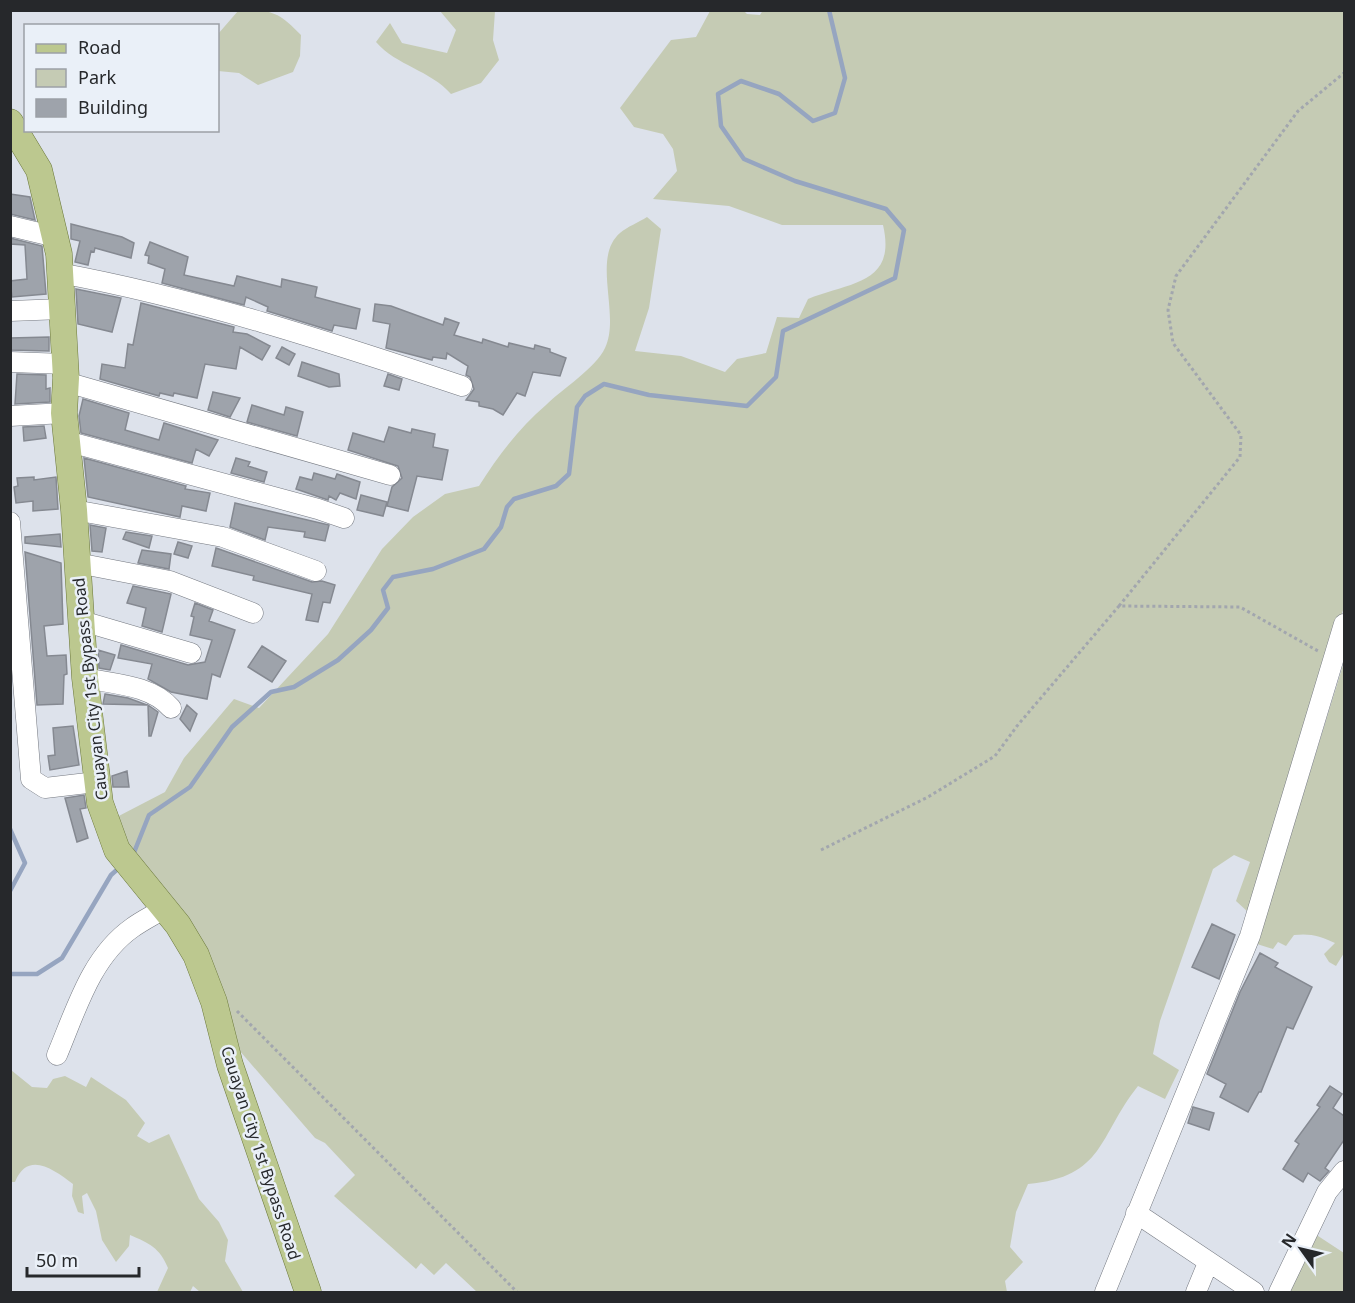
<svg xmlns="http://www.w3.org/2000/svg" width="1355" height="1303" viewBox="0 0 1355 1303" font-family="'Noto Sans',sans-serif">
	<rect width="100%" height="100%" fill="#dde2eb"/>
	<!-- green -->
	<path fill="#c5cbb4" d="M763 10 1344 11V607L1248 912 1236 901 1250 862 1234 855 1213 869 1160 1021 1153 1054 1179 1070 1165 1099 1138 1086C1098 1136 1105 1177 1028 1184L1016 1212 1010 1247 1023 1262 1005 1281 1007 1292H477L446 1263 434 1275 421 1263 416 1269 334 1196 355 1175 325 1143 315 1138 233 1043 113 819 165 792 184 758 234 699 259 708 328 634 382 549 413 517 445 494 479 486C498 456 519 428 546 405 562 389 596 368 605 348 621 315 591 258 620 233 627 227 639 222 647 217L661 229 649 308 635 351 681 356 725 372 737 359 766 353 777 317 799 318 808 299C849 282 897 285 883 225H782L729 206 653 199 677 171 673 149 663 134 634 127 620 108 671 40 696 37 710 11H744L747 14 760 15Z
		M238 11C271 10 277 10 301 35L300 56 293 72 258 85 239 73 218 71V34Z
		M440 11H495L493 40 499 60 481 83 451 94C430 70 397 66 376 42L390 23 402 43 447 53 456 30Z
		M1344 662V953L1336 966 1329 962 1324 954 1335 943C1321 936 1310 933 1294 935L1286 946 1278 942 1273 949 1257 944Z
		M11 1070 32 1087 47 1088 53 1079 65 1076 86 1087 91 1077 126 1100 145 1123 137 1136 149 1143 169 1134 199 1199 219 1222 228 1240 225 1261 243 1292H200L193 1286 190 1292H157L168 1268C160 1248 149 1243 130 1235L129 1246 116 1262 102 1240 96 1211 87 1193 82 1196 84 1214 78 1212 72 1196 73 1184C54 1170 28 1150 15 1182H11Z
		M1315 1234 1344 1253V1292H1283Z"/>
	<g fill="none" stroke-linecap="round" stroke-linejoin="round">
		<!-- stream -->
		<path stroke="#96a5c0" stroke-width="4.5" d="M10 829 25 863 10 891
			M133 855 149 815 190 787 232 727 271 692 294 687 338 660 371 630 388 608 383 590 393 577 433 569 484 549 501 527 507 507 514 499 556 486 569 474 577 407 585 396 604 384 649 395 747 406 776 377 783 331 895 278 904 230 886 209 795 181 744 159 721 126 718 94 741 81 779 94 813 121 835 113 845 78 829 10
			M10 974H37L62 958 111 875 120 867"/>
	</g>
	<!-- building -->
	<path fill="#9ea3ab" stroke="#858991" stroke-width="1.5" d="M10 194 30 197 35 220 10 214Z
		M71 224 122 237 134 243 131 258 95 248 94 252 91 251 88 265 75 262 80 241 71 239Z
		M10 238 42 246 46 294 12 297 10 281 27 279 25 245 10 244Z
		M150 242 188 257 184 275 234 286 237 276 281 287 282 279 317 287 315 297 360 309 356 329 334 325 332 331 267 311 268 307 246 297 244 305 162 283 165 269 148 263 149 256 145 255Z
		M76 289 121 298 112 332 78 324Z
		M141 303 234 327 233 332 247 334 270 346 262 360 240 347 236 369 205 364 197 398 174 393 173 396 160 393 159 396 100 379 102 364 125 368 128 344 133 345Z
		M375 304 391 306 443 325 445 318 459 323 454 335 482 343 483 339 508 347 509 343 534 349 535 345 550 349V352L566 358 560 376 533 372 525 396 517 393 503 415 493 409 479 406V402L466 400 474 389 470 377 466 375 468 366 447 353 446 359 433 357 432 360 386 348 390 324 373 321Z
		M49 337V351L10 350V338Z
		M282 347 295 354 289 365 276 358Z
		M302 362 339 374 340 386 329 387 298 376Z
		M17 374 46 375V389L50 388V402L15 404Z
		M388 374 402 379 399 390 384 386Z
		M213 392 240 398 230 417 208 410Z
		M83 399 129 413 125 430 159 440 164 423 218 440 209 456 196 449 192 463 81 433 79 416Z
		M252 405 284 415 286 407 303 412 297 436 247 422Z
		M44 426 46 438 24 441 23 427Z
		M389 427 411 433 412 429 435 434 433 447 448 450 442 480 417 476 408 511 387 506 392 487 402 478 398 466 348 450 353 433 384 442Z
		M84 458 186 486 185 489 210 493 206 511 182 506 180 517 88 497Z
		M236 458 250 462 248 466 267 472 264 482 231 473Z
		M314 473 335 479 337 474 360 482 356 499 340 493 336 500 329 496 328 500 296 489 300 477 312 480Z
		M34 477V480L56 477 58 509 33 511V501L16 503 14 487 18 486 17 478Z
		M361 495 387 502 383 516 357 510Z
		M235 503 329 525 325 541 304 537 305 532 268 527 265 540 230 527Z
		M90 525 106 528 102 552 92 551Z
		M126 532 152 536 149 548 123 539Z
		M60 534 61 547 25 543V537Z
		M178 542 192 546 188 558 174 554Z
		M216 548 312 582 322 581 335 585 330 603 323 602 318 622 306 620 312 594 253 580 254 576 212 566Z
		M142 550 171 554 169 569 138 563Z
		M25 552 61 563 63 624 44 626 47 656 66 655 67 674 64 675 63 704 37 705Z
		M133 586 171 594 162 632 142 626 146 608 127 603Z
		M195 603 213 610 209 621 235 630 220 677 212 674 207 699 171 692 148 679 152 664 118 658 121 645 188 665 205 662 212 640 190 635 194 617 191 616Z
		M262 646 286 661 272 682 248 667Z
		M98 650 115 655 110 670 99 668Z
		M105 694 128 698 147 705 103 704Z
		M148 705 158 712 151 736H149Z
		M187 705 197 714 190 731 180 719Z
		M73 726 79 765 50 770 48 756 55 755 53 728Z
		M127 771 129 787H113L112 776Z
		M84 795 86 808 80 809 88 838 77 842 65 798Z
		M1212 924 1235 935 1219 979 1192 967Z
		M1260 953 1278 963 1275 967 1312 987 1293 1029 1287 1027 1261 1092H1259L1248 1112 1220 1097 1226 1084 1207 1074 1240 992Z
		M1330 1086 1342 1094 1333 1108 1344 1116V1140L1325 1168 1329 1171 1320 1181 1308 1173 1303 1182 1283 1169 1299 1144 1295 1141 1320 1107 1317 1105Z
		M1193 1107 1214 1113 1209 1130 1188 1123Z"/>
	<g fill="none" stroke-linecap="round" stroke-linejoin="round">
		<!-- minor casing -->
		<g stroke="#757981" stroke-width="21">
			<path id="minor" d="M10 226 56 237
				M59 273C196 298 330 342 462 386
				M10 311 62 309
				M10 362 65 364
				M66 382 390 475
				M10 416 64 413
				M66 441 318 509 344 518
				M74 510 223 537 316 571
				M10 522 31 779 45 788 96 782
				M77 563 170 581 253 613
				M82 621 191 653
				M85 678C114 684 151 685 171 708
				M57 1055C76 1010 91 957 132 928 143 920 154 915 165 908
				M1136 1213 1254 1292
				M1105 1292 1250 936 1344 624
				M1196 1292 1208 1263
				M1279 1292 1327 1192 1344 1171"/>
		</g>
		<!-- major casing -->
		<g stroke="#6b783b" stroke-width="27">
			<path id="major" d="M10 122 39 170 59 254 66 378 64 413 74 510 85 678 100 803 117 850 178 925 196 955 214 1002 230 1065 308 1292"/>
		</g>
		<!-- path -->
		<path stroke="#a2a6ae" stroke-width="3" stroke-dasharray="3 3" stroke-linecap="butt" d="M1119 606 1240 457 1241 435 1173 343 1168 310 1176 276 1298 111 1344 73
			M821 850 928 797 995 756 1017 726 1119 606 1240 607 1318 651
			M237 1011 517 1292"/>
		<!-- minor -->
		<use href="#minor" stroke="#fff" stroke-width="20"/>
		<!-- major -->
		<use href="#major" stroke="#bcc88f" stroke-width="26"/>
	</g>
	<g text-anchor="middle" stroke-width="5" stroke-linejoin="round" paint-order="stroke">
		<!-- street labels -->
		<g font-size="16" fill="#26282b" stroke="#eaf0f8">
			<text transform="translate(90 689) rotate(-96)" y="6">Cauayan City 1st Bypass Road</text>
			<text transform="translate(261 1153) rotate(72)" y="6">Cauayan City 1st Bypass Road</text>
		</g>
	</g>
	<!-- border -->
	<rect width="1355" height="1303" fill="none" stroke="#26282b" stroke-width="24"/>
	<!-- legend -->
	<rect x="24" y="24" width="195" height="108" fill="#eaf0f8" stroke="#9ca0a6" stroke-width="1.5"/>
	<rect x="36" y="44" width="30" height="9" fill="#bcc88f" stroke="#9ca0a6" stroke-width="1.5"/>
	<text x="78" y="54" font-size="18" fill="#26282b">Road</text>
	<rect x="36" y="69" width="30" height="18" fill="#c5cbb4" stroke="#9ca0a6" stroke-width="1.5"/>
	<text x="78" y="84" font-size="18" fill="#26282b">Park</text>
	<rect x="36" y="99" width="30" height="18" fill="#9ea3ab" stroke="#9ca0a6" stroke-width="1.5"/>
	<text x="78" y="114" font-size="18" fill="#26282b">Building</text>
	<!-- north arrow -->
	<g transform="translate(1301 1249) rotate(304)" stroke="#eaf0f8" stroke-width="4.5" paint-order="stroke">
	<path d="M0-4.5L10 22L0 15L-10 22Z" fill="#26282b"/>
	<text y="-9" font-size="16" font-weight="bold" text-anchor="middle" fill="#26282b">N</text>
	</g>
	<!-- scale -->
	<path d="M27 1267v9h112v-9" fill="none" stroke="#26282b" stroke-width="3"/>
	<text x="36" y="1267" font-size="18" fill="#26282b" stroke="#eaf0f8" stroke-width="4.5" paint-order="stroke">50 m</text>
</svg>
